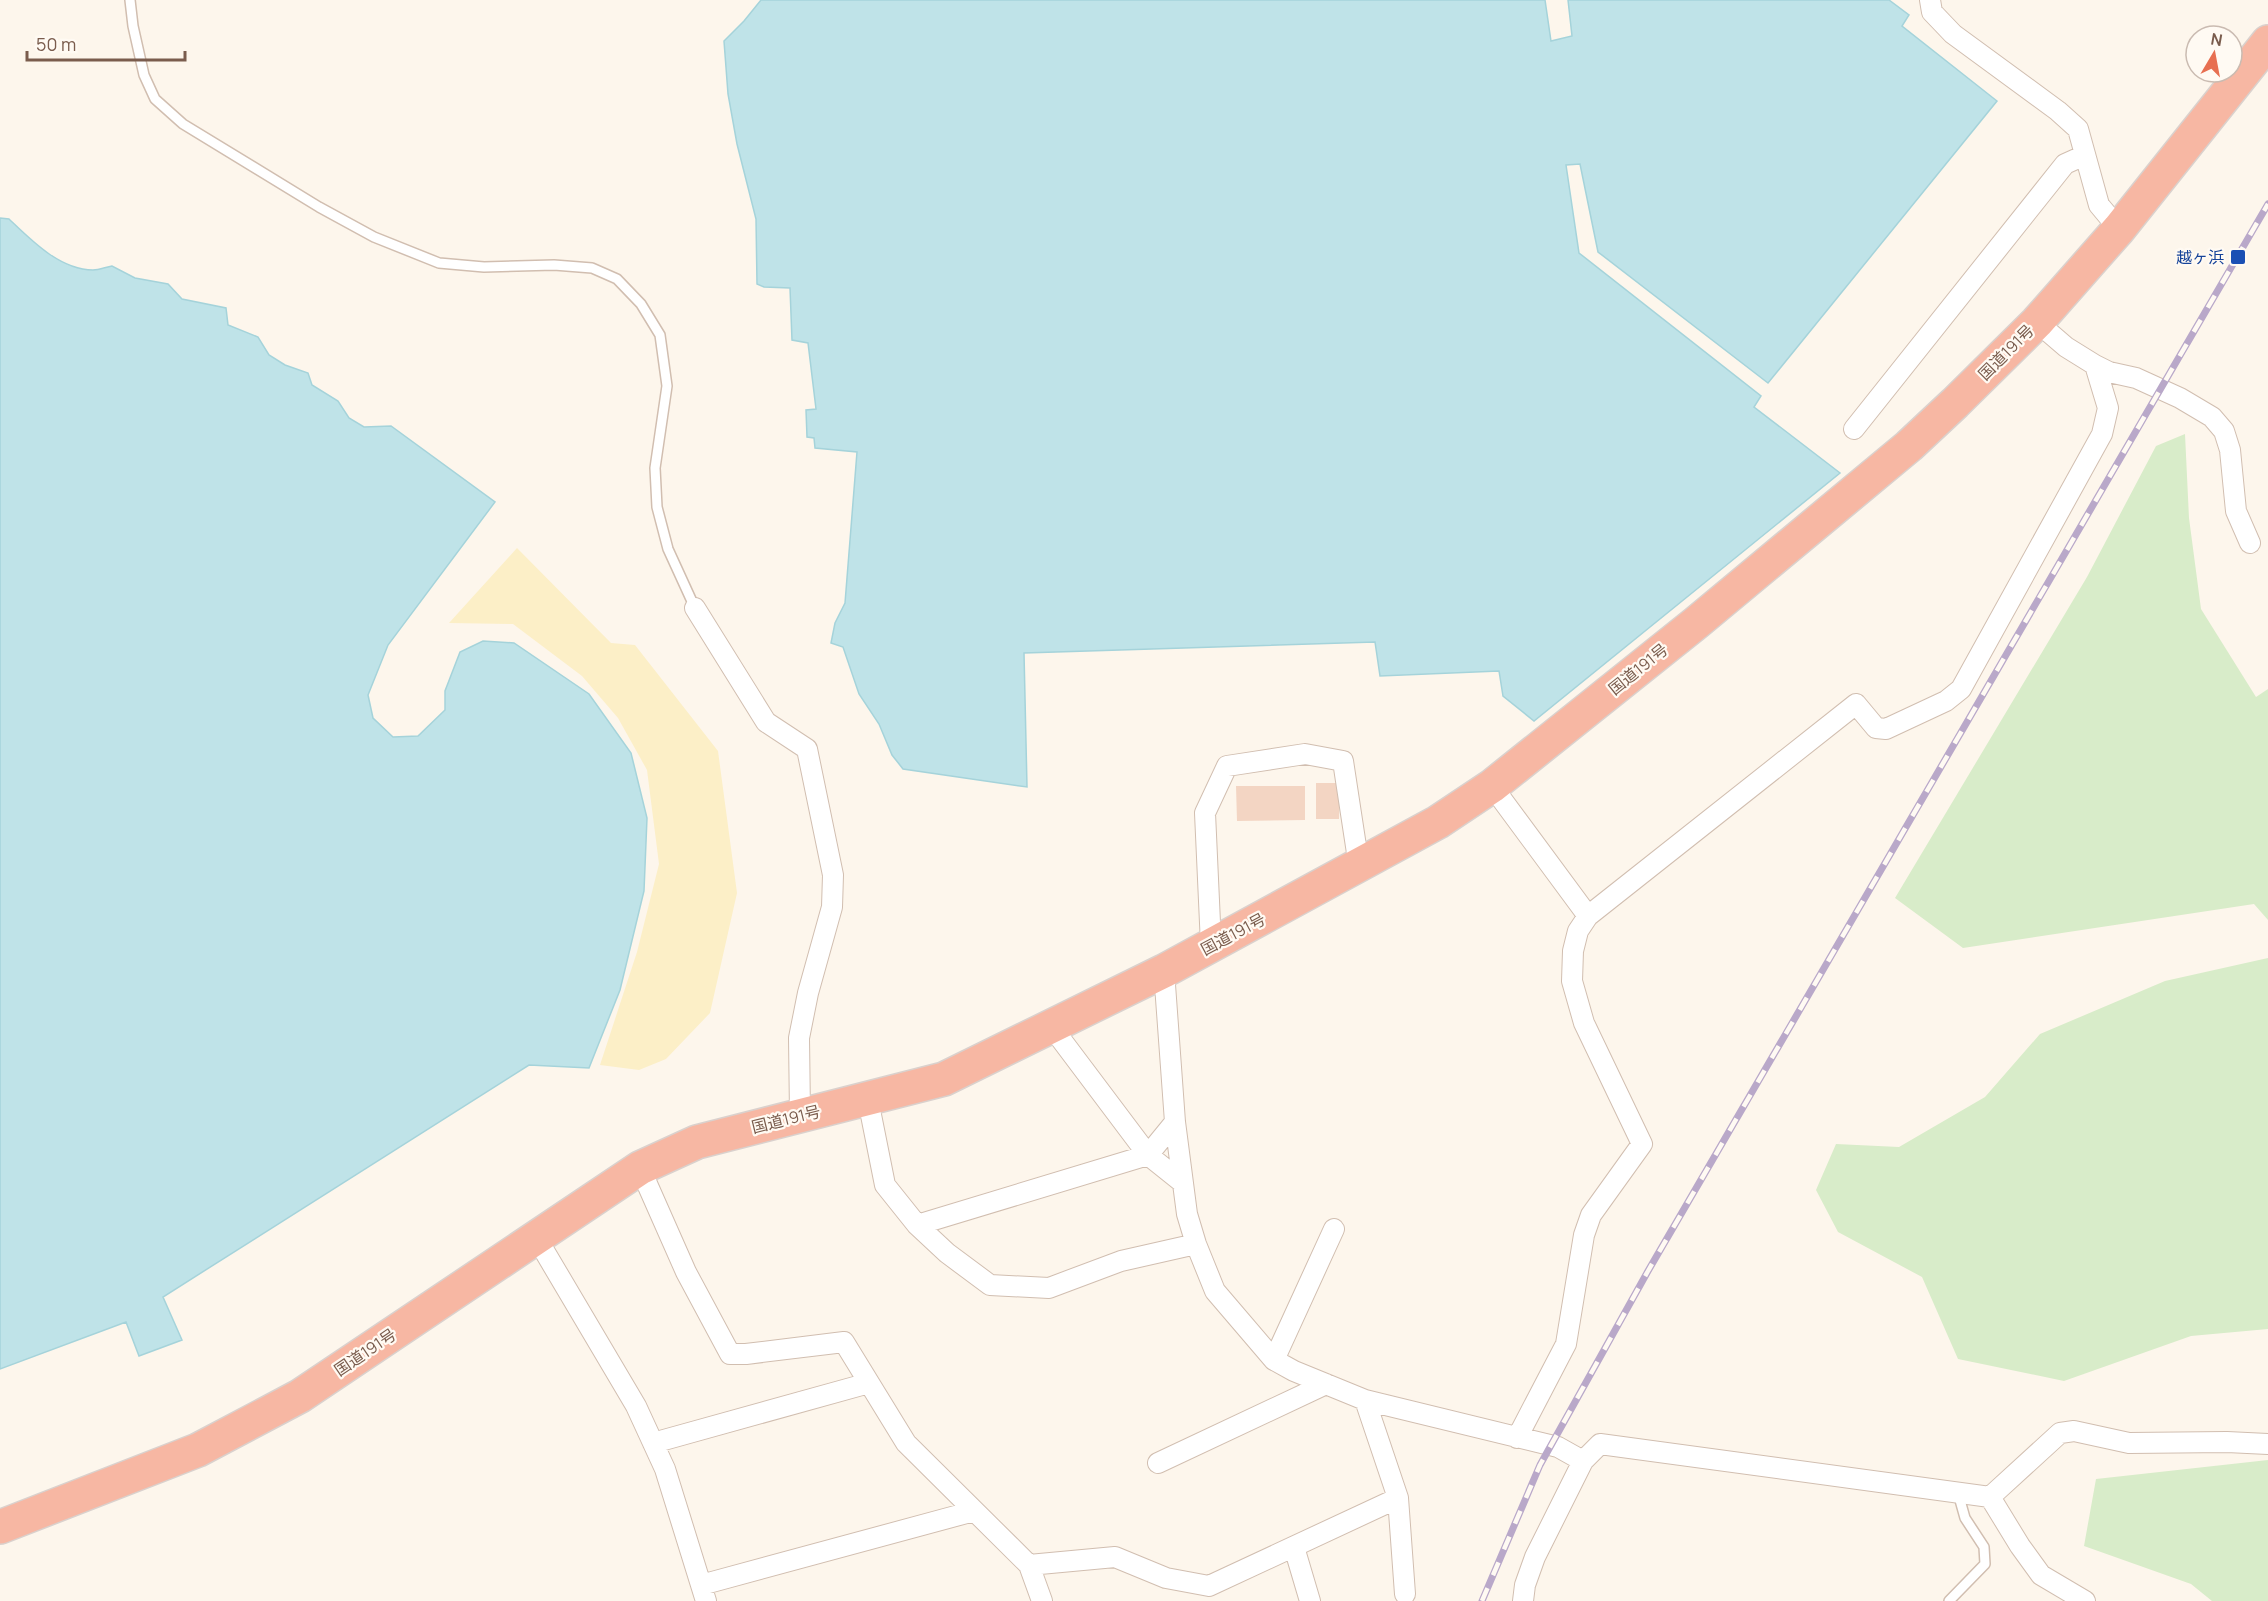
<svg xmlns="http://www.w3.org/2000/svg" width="2268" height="1601" viewBox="0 0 2268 1601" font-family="Manrope,'Noto Sans JP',sans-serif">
	<rect width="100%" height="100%" fill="#fdf6ec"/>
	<!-- green -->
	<path fill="#d8ecc9" d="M2185 434 2189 518 2201 609 2256 697 2268 689V920L2254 904 1963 948 1895 898 2087 577 2156 446Z
		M2268 958V1329L2191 1336 2064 1381 1958 1359 1922 1277 1838 1232 1816 1190 1836 1144 1899 1147 1985 1097 2040 1034 2165 981Z
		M2268 1460V1601H2212L2191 1584 2084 1546 2096 1479Z"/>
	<!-- sand -->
	<path fill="#fcefc7" d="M517 548 611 643 635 645 718 751 737 893 710 1013 666 1059 639 1070 600 1065 637 952 659 864 647 770 618 718 582 676 513 624 449 623Z"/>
	<!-- water -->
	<path fill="#bfe3e8" stroke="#a5d3da" stroke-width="1.5" d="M761 0H1545L1551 41 1572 36 1568 0H1889L1909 15 1902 26 1997 101 1768 383 1598 252 1580 164 1566 165 1579 253 1761 396 1754 407 1840 473 1534 721 1503 696 1499 671 1380 676 1375 642 1024 653 1027 787 903 769 892 755 879 724 859 694 843 647 831 643 835 623 845 603 857 452 815 448 814 438 807 437 806 410 816 409 808 343 792 340 790 288 764 287 757 284 756 219 737 144 728 94 724 41 744 21Z
		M0 218 9 219C31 240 60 270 93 270 99 270 106 267 112 266L135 278 168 284 182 299 226 308 228 325 258 337 269 355 285 365 308 373 312 385 338 401 349 418 364 427 391 426 495 502 388 645 368 695 373 718 393 737 418 736 445 710V691L460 652 483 641 514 643 589 694 631 753 647 818 644 891 620 990 589 1068 529 1065 163 1297 182 1340 139 1356 126 1322 0 1369Z"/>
	<!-- building -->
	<path fill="#f3d5c3" d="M1316 783H1340L1339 819H1316Z
		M1236 786H1305V820L1237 821Z"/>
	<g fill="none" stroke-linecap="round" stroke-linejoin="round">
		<!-- lane casing -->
		<g stroke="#d1beb0" stroke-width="12">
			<path id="lane" d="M130 0 133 26 144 75 155 99 183 124 319 207 374 237 439 263 484 267 554 265 592 268 617 279 641 304 660 335 667 386 655 468 657 507 668 549 695 608
				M1949 1601 1985 1564 1984 1547 1965 1518 1958 1493"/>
		</g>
		<!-- street casing -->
		<g stroke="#d1beb0" stroke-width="22">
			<path id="street" d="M1930 0 1932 12 1953 34 2058 111 2078 129 2099 205 2119 229
				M2095 365 2109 372 2136 378 2180 398 2212 417 2224 431 2230 450 2236 511 2250 543
				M1854 429 2065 164 2085 155
				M695 608 766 722 807 749 833 875 832 907 808 993 799 1038 800 1114
				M1492 786 1588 916 1578 931 1573 951 1572 981 1584 1023 1642 1144 1591 1215 1584 1235 1566 1344 1517 1438
				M1588 916 1856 704 1876 728 1886 729 1946 701 1961 689 2102 434 2108 408 2095 365 2066 347 2037 322
				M1211 945 1205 813 1227 766 1305 754 1343 761 1359 866
				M1164 971 1175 1122 1187 1214 1196 1244 1215 1291 1274 1360 1294 1371 1365 1400 1558 1447 1583 1461
				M1051 1026 1148 1155 1175 1122
				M868 1100 885 1185 917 1225 947 1253 990 1285 1049 1288 1121 1261 1196 1244
				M640 1168 686 1272 730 1354H746L844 1342 906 1443 1029 1565 1042 1601
				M917 1225 1148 1155 1183 1183
				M536 1237 636 1406 665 1469 706 1601
				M1274 1360 1334 1229
				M653 1443 869 1383
				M1158 1463 1326 1384
				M1990 1497 2020 1546 2041 1575 2085 1601
				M1398 1498 1405 1594
				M1294 1547 1310 1601
				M1029 1565 1115 1557 1166 1578 1209 1586 1398 1498 1365 1400
				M701 1585 974 1511
				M1523 1601 1525 1585 1535 1557 1583 1461 1600 1444 1990 1497 2060 1433 2074 1431 2129 1443 2227 1442 2268 1444"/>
		</g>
		<!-- highway casing -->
		<g stroke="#dad1cd" stroke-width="36">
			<path id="highway" d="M0 1527 198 1450 300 1396 640 1168 697 1142 944 1079 1164 971 1438 822 1492 786 1696 623 1909 446 1955 403 2037 322 2119 229 2268 42"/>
		</g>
		<!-- lane -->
		<use href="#lane" stroke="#fff" stroke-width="9"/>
		<!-- street -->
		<use href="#street" stroke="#fff" stroke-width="20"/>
		<!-- highway -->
		<use href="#highway" stroke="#f7b7a3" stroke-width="33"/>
		<!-- rail casing -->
		<g stroke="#b9a8c9" stroke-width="7">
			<path id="rail" d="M1482 1601 1540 1465 1648 1271 2268 204"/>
		</g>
		<!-- rail -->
		<use href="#rail" stroke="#fffaf3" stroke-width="4.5" stroke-dasharray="14" stroke-linecap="butt"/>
	</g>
	<!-- markers -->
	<rect fill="#1a4fb4" stroke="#fffaf3" stroke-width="2" x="2230" y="249" width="16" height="16" rx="3"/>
	<g text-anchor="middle" stroke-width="4.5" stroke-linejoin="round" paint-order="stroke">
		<!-- transit labels -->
		<g font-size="16" fill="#164399" stroke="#fffaf3" text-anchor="end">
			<text x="2224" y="263">越ヶ浜</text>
		</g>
		<!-- street labels -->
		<g font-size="16" fill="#7a5c4d" stroke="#fffaf3">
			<text transform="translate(2006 352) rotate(-45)" y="6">国道191号</text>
			<text transform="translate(1638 669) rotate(-39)" y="6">国道191号</text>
			<text transform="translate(1233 934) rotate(-28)" y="6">国道191号</text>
			<text transform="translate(786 1119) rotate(-14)" y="6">国道191号</text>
			<text transform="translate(365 1352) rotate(-34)" y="6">国道191号</text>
		</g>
	</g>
	<!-- north arrow -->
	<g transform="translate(2214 54) rotate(10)"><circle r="28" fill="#fffaf3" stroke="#cabbb1" stroke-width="1.5"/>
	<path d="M0-4.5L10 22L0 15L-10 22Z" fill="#e76f51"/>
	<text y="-9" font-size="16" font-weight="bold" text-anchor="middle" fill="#7a5c4d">N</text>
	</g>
	<!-- scale -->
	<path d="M27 51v9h158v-9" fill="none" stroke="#7a5c4d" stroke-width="3"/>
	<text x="36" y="51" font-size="18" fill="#7a5c4d" stroke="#fffaf3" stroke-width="4.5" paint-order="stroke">50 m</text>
</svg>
